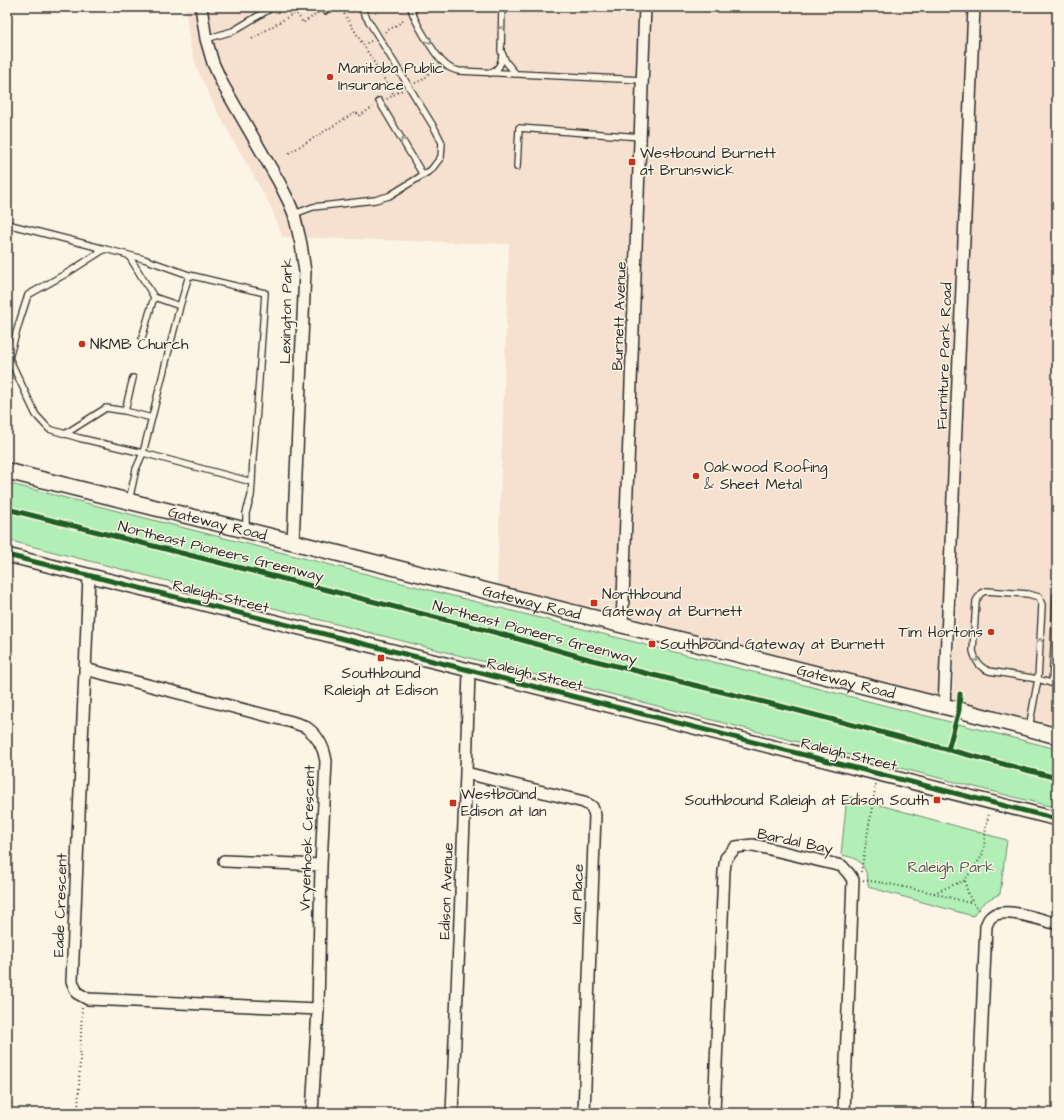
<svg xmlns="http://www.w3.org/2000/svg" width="1064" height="1120" viewBox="0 0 1064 1120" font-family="'Architects Daughter',sans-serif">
	<rect width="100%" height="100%" fill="#fcf5e5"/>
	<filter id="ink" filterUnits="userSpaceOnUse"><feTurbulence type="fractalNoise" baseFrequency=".025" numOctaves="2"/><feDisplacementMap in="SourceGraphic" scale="8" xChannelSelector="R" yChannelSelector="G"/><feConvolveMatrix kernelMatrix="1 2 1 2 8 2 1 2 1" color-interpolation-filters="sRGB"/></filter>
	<g filter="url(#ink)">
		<!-- built -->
		<path fill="#f6e0d0" d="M185 7H1057V725L952 703 958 584 944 583 940 699 497 587 509 244 282 237 271 207 217 111 198 71 190 45Z"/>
		<!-- green -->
		<path fill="#b1efb6" stroke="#6e8d70" d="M7 483 1057 749V808L7 540Z
			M847 796 1007 840 1000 894C988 899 979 905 973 916L868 887C869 877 865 866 857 860 853 857 846 856 841 855Z"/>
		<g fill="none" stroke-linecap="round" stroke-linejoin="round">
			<!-- service casing -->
			<g stroke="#2b2b2b" stroke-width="8">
				<path id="service" d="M323 7 325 11
					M411 7C412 18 436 57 445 64 449 68 454 70 459 71L643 80
					M502 7 501 51 506 62 516 74
					M206 39 233 31 273 7
					M490 73C499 69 501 65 502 55
					M379 101 423 175
					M517 167 519 128 641 137
					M294 214 313 207 375 200 389 196 431 170 441 157 442 143 435 129 360 7
					M7 224 105 249
					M129 256 154 297 180 306
					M189 275 144 259 105 249 69 272 28 295 19 323 9 358 36 415 49 429 79 438 143 453 180 306 189 275 265 293 256 422 253 458 252 482 251 496 246 513V530
					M142 338 154 297
					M125 411 133 378
					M65 434 106 408 125 411 152 418
					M129 501 136 469 143 453 252 482
					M1054 647 1056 596H1057
					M1052 683 1054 647H1057
					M1029 728 1038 679 1042 605 1039 597 1028 594 986 591 981 593 976 601 973 651C976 662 979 667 989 671L1038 679 1057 685"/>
			</g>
			<!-- minor casing -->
			<g stroke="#2b2b2b" stroke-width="14">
				<path id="minor" d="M201 7 206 39 213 63 223 85 279 182 289 202 294 214 301 244 305 272 293 542
					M89 576 72 981 77 993 88 999 318 1009
					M622 625 645 7
					M85 669 292 722C297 724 303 725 307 728 318 736 324 748 326 761L321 865 318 1009 312 1113
					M944 707 974 7
					M466 773 584 802 592 807 595 815 584 1113
					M224 861 321 865
					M452 1113 466 773 469 670
					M714 1113 724 871 726 858 736 847 753 845 842 866 849 874 853 880 844 1113
					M978 1113 986 926C987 924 988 920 990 918 1002 905 1042 920 1057 924"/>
			</g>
			<!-- tertiary casing -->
			<g stroke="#2b2b2b" stroke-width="16">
				<path id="tertiary" d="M7 555 469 670 1057 819"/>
			</g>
			<!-- secondary casing -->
			<g stroke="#2b2b2b" stroke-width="18">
				<g id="secondary">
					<path id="s1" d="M7 471 293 542 959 710 1057 736"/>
				</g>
			</g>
			<!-- path -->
			<path stroke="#2b2b2b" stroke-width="2" stroke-dasharray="1 3" stroke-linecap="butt" d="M293 7 303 23 318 13
				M340 7 394 95
				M385 32 405 20
				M252 39 296 12
				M363 45 371 41
				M415 83 424 79 434 67
				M387 99 402 90
				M289 153 356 112 359 116 373 107
				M861 872 876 784
				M863 880 884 883 934 893 965 880 982 856 984 848 986 827 989 813
				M965 881C967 893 971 903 981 911
				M934 893 966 902H972
				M78 1113 82 1008"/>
			<!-- service -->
			<use href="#service" stroke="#fcf5e5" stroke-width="5.5"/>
			<!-- minor -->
			<use href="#minor" stroke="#fcf5e5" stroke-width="11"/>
			<!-- tertiary -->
			<use href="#tertiary" stroke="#fcf5e5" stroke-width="13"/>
			<!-- secondary -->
			<use href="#secondary" stroke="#fcf5e5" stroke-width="15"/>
			<!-- cycleway casing -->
			<g stroke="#fcf5e5" stroke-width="8">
				<path id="cycleway" d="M7 509 494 632 592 660 784 707 1057 778
					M7 555 469 670 1057 819
					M948 750 959 710 960 694"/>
			</g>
			<!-- cycleway -->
			<use href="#cycleway" stroke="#1b5e20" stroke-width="5"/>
		</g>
		<!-- one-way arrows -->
		<defs><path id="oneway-chevron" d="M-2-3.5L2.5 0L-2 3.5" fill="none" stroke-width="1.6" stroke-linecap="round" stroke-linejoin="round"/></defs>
		<g stroke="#949088">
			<use href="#oneway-chevron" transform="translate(501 29) rotate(-89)"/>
			<use href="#oneway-chevron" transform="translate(429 41) rotate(58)"/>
			<use href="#oneway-chevron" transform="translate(403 141) rotate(-121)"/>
			<use href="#oneway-chevron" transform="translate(1040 641) rotate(-87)"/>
			<use href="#oneway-chevron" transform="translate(976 659) rotate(64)"/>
		</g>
	</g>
	<!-- markers -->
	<g fill="#c8321e" stroke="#fcf5e5" stroke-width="1.5">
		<circle cx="330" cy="77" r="4"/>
		<rect x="628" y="158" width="8" height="8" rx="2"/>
		<circle cx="82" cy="344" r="4"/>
		<circle cx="696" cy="476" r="4"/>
		<rect x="590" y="599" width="8" height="8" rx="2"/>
		<circle cx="991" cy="632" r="4"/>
		<rect x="648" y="640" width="8" height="8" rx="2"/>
		<rect x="377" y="654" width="8" height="8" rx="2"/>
		<rect x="933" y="796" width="8" height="8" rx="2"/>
		<rect x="449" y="799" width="8" height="8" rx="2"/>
	</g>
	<g text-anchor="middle" stroke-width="3" stroke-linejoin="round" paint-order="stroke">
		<!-- poi labels -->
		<g font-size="15" fill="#2b2b2b" stroke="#fcf5e5" text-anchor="start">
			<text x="338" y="73">Manitoba Public<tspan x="338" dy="17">Insurance</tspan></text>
			<text x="640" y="158">Westbound Burnett<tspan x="640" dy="17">at Brunswick</tspan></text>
			<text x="90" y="349">NKMB Church</text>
			<text x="704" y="472">Oakwood Roofing<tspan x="704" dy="17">&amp; Sheet Metal</tspan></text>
			<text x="602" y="599">Northbound<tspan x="602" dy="17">Gateway at Burnett</tspan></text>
			<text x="983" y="637" text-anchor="end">Tim Hortons</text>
			<text x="660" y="649">Southbound Gateway at Burnett</text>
			<text x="381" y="678" text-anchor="middle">Southbound<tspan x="381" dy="17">Raleigh at Edison</tspan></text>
			<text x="461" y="799">Westbound<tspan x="461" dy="17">Edison at Ian</tspan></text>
			<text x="929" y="805" text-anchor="end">Southbound Raleigh at Edison South</text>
		</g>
		<!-- street labels -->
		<g font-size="15" fill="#2b2b2b" stroke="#fcf5e5">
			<text transform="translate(286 311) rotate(-89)" y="5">Lexington Park</text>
			<text transform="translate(619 316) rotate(-88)" y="5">Burnett Avenue</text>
			<text transform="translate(944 356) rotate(-88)" y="5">Furniture Park Road</text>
			<text dy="5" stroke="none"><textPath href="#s1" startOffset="217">Gateway Road</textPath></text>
			<text transform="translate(221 551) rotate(14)" y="5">Northeast Pioneers Greenway</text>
			<text transform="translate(221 596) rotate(14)" y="5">Raleigh Street</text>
			<text dy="5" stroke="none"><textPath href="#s1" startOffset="541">Gateway Road</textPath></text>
			<text transform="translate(535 632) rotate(15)" y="5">Northeast Pioneers Greenway</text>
			<text transform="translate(535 674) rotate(14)" y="5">Raleigh Street</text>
			<text dy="5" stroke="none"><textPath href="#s1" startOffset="865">Gateway Road</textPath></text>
			<text transform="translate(849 754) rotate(14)" y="5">Raleigh Street</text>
			<text transform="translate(307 838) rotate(-88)" y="5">Vryenhoek Crescent</text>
			<text transform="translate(795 841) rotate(12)" y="5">Bardal Bay</text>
			<text transform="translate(446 891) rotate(-88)" y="5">Edison Avenue</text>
			<text transform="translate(577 894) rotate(-88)" y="5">Ian Place</text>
			<text transform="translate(60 905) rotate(-88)" y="5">Eade Crescent</text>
		</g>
		<!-- park labels -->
		<g font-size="15" fill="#4c5c4e" stroke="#fcf5e5">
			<text x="951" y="872">Raleigh Park</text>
		</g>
	</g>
	<!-- margin -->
	<rect width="1064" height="1120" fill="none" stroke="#fcf5e5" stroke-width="24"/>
	<rect x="12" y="12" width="1040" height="1096" fill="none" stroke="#2b2b2b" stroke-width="1.5" filter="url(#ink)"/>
</svg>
